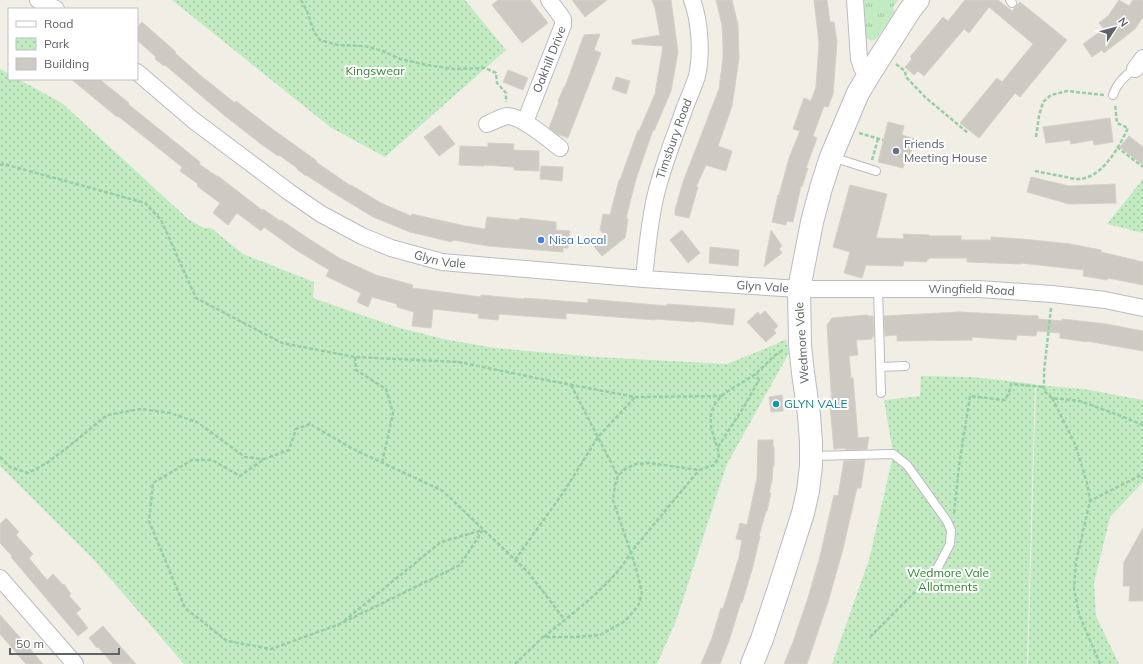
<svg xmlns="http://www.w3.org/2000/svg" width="1143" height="664" viewBox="0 0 1143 664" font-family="Mulish,sans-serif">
	<defs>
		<pattern id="grass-tufts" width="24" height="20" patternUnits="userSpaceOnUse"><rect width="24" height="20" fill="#c3ebc1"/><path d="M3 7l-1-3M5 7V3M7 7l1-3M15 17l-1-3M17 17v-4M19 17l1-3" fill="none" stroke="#a2c2a1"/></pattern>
		<pattern id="park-dots" width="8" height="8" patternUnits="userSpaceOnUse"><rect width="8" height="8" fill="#c3ebc1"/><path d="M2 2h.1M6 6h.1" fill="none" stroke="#a2c2a1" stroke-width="1.8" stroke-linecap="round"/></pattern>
	</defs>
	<rect width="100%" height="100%" fill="#f1eee6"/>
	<!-- grass -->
	<path fill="url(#grass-tufts)" d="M864 0H898L893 7 895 12 876 39 872 41 865 38Z"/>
	<!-- park -->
	<path fill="url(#park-dots)" d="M172 0H465L506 50 385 157 330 127Z
		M0 69 9 74V79H18L62 103 188 219 204 228H211L243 254 314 282 313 298 353 312 400 328 443 339 495 348 596 357 727 364 774 345 786 339 789 353 727 464 676 621 657 664H184L94 560 0 466Z
		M1143 179V233L1107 224Z
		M921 376 972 377 1035 384 1027 664H832L869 560 892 460 893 453 884 400 920 396Z
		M1036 385 1084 389 1143 400V482L1110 517 1094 583 1096 616 1119 664H1028Z"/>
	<!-- building -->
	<path fill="#cdc9c3" stroke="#d7d0c4" d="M498 0H530L548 23 522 43 492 5Z
		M572 0H607L585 17Z
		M652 0H671L678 52 671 91 654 131 653 130 636 179 626 218 628 219 625 238 602 256 592 244 604 235 600 230 603 214 610 215 619 180H620L638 130 639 131 655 94 663 46 632 44V40L660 35 655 8Z
		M716 0H732L738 25 739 58 732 106 718 146 732 151 726 171 706 165 696 187H698L689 218 675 215V210L683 182 719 89 723 58V44L722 25Z
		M814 0H827L830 22H834L837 42 833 94 828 107 824 106 813 136 817 138 806 168H808L802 187 801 186 793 222 787 221 786 225 772 222 778 195H779L789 158 800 131 793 129 804 98 811 101 816 87 819 43Z
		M965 0H998L1012 11 1020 2 1067 40 1020 97 1015 93 979 138 960 123 997 78 1002 82 1033 44 989 7 969 33 964 29 924 76 918 71 914 75 905 67 912 59 910 57 943 17 948 21Z
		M1119 0 1129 6 1133 0H1143V17L1135 29 1104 53 1102 50 1092 57 1083 44 1104 29 1099 23 1108 16Z
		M142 22 176 52 175 53 200 75 235 103 236 101 271 128 317 161 316 162 351 186V185L381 203 411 216 412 214 465 226 485 229 487 217 519 220 520 218 556 222V230L570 231 568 248H563V252L488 246 453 240 452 242 410 232 373 217 332 192 306 175V176L297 169V168L279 155 278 156 261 144 225 116 165 65 164 66 155 59 156 57 137 40V27Z
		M600 34 594 50 601 53 568 138 557 134 549 128 559 102 558 101 564 87H565L584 35Z
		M508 70 528 78 523 90 503 82Z
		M616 77 630 81 626 94 612 89Z
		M71 79H99L129 103 128 104 200 162 199 164 218 177V176L262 210 263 209 280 221 281 220 309 239 341 259 376 275 413 285 412 288 481 297V295L524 299V298L588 303V299L667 306V304L735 309 733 325 695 321V322L655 319V320L566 313V319L499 314 498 320 478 318 479 314 433 309 431 328 412 326 414 312 397 307V304L372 297 368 307 357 302 361 293 326 276 329 270 296 250 264 227 261 231 237 213 228 225 213 213 220 203 197 186 198 184 180 171 182 167 118 116 117 117Z
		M1110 118 1113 142 1094 145 1093 140 1071 144 1070 140 1046 143 1043 127Z
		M888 122 904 126 902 135 915 139 908 162 905 161 903 168 878 162Z
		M440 125 455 144 439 156 424 137Z
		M1129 136 1143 147V165L1120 147Z
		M488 143 514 144 513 150 539 151V171L514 170V167L484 165V166L459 165 460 146 488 147Z
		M541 166 563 167 562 181 540 179Z
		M1031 177 1069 186 1115 184 1116 203 1069 204 1027 192Z
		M850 185 887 194 876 238 904 239 903 234 929 235V236H961V240H991V237L1022 239 1070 244 1101 250V252L1143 262V285L1108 278 1107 280 1083 276 1084 270 1021 263V264L967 262V258H929L926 262 904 261 903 266 866 265 862 278 844 273 850 252 833 247Z
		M682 230 700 253 688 263 670 240Z
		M771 230 782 246 779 249 782 253 764 267Z
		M710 247 739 250 738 266 709 263Z
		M765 311 778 326 774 330 776 333 766 342 747 322 758 312 760 315Z
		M960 312 1038 316V319L1062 321V319L1106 324 1143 331V351L1087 341V342L1060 338V333L1037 331 1036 336 1017 335 1016 340 972 337V340L897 341V335L885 336 884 316Z
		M867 315 868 316H873L874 336 872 337V339L856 340 858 355 849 356 851 378H853L858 438 869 437 867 449 845 450 846 448 834 449 830 406 832 405 827 325 832 318Z
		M782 395 783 411 771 412 769 397Z
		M758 440H773V447H774V466H773L772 480 769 493H771L767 511H766L759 536H760L753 566 742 603 741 602 729 641 720 664H701L712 638 721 608 723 609 739 557 742 540 736 539 740 523 747 525 757 478Z
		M865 460 861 488H857L843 549 828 602 807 664H784L793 642 808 598 820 556 834 495 838 496 844 461Z
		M6 518 19 532 16 535 33 554 29 558 47 580 53 574 63 585 64 584 71 594 69 596 81 609 76 613 88 628 78 636 11 557 12 556 0 543V524Z
		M1143 528V601H1129L1130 586H1123L1124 562Z
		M0 615 17 634 43 664H26L0 634Z
		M103 626 120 646 136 664H113L98 647 97 648 89 638Z"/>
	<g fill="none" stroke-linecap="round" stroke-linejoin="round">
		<!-- lane casing -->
		<g stroke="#b9bcc1" stroke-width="10">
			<path id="lane" d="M1010 0 1012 3
				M1113 95C1117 83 1125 75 1135 69
				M832 157 876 171
				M878 289 881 393
				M880 367 905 366
				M812 456 893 454 907 465 947 521 951 530 950 544 936 571"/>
		</g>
		<!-- street casing -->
		<g stroke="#b9bcc1" stroke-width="18">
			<g id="street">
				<path d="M38 0 56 9"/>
				<path d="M855 0 859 59 862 68 870 73"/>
				<path d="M1135 69 1143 58"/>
				<path id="s1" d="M137 72 193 120 289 192 321 214 362 236 391 248 442 262 644 279 799 289H979L1052 294 1105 300 1143 308"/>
				<path id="s2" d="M525 122 563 25V19L549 0"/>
				<path d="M487 124C493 122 501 117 507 116 522 116 548 139 560 148"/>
				<path id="s3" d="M644 279C647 250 649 222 656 194 663 165 675 136 685 107 689 97 694 86 697 76 702 54 700 21 692 0"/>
				<path d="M0 578 75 664"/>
			</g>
		</g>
		<!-- secondary casing -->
		<g stroke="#b8bcc1" stroke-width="24">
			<path id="secondary" d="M752 664 762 639 781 582 803 513 808 491 811 466V442L809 415 803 373 800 345 799 289 812 222 821 188 831 157 858 93 870 73 910 10 918 0"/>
		</g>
		<!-- path -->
		<path stroke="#99cda6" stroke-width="2.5" stroke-dasharray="4 2" stroke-linecap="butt" d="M301 0 307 11 314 32 320 40 338 45 365 46 383 51 400 59 427 65 454 69 485 68 496 73 497 83 506 93V102
			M896 64 905 71 906 77 925 97 968 133
			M859 133 883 140
			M1036 137 1039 116 1043 102 1051 95 1067 91 1104 95
			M1117 147 1143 167
			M872 160 878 139
			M0 165 4 164 145 203 161 220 196 298 282 343 355 357 459 362 541 379 635 397 722 396
			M1035 171C1045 173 1055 175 1066 177 1069 178 1074 179 1078 179 1102 179 1119 147 1128 128L1117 123 1115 104
			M1051 308 1044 372V391L1052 398 1080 401 1121 416 1143 425
			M355 357 356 370 386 389 393 413 382 463
			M571 385 618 476
			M1052 398 1075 444 1087 483 1090 501
			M718 447 745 405 759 380 755 374
			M0 457 10 467 28 473 47 463 78 439 107 415 141 409 170 413 197 422 245 457 264 459
			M954 513 959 466 970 396 1005 400 1009 393 1011 384 1044 387
			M483 530 460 565 340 624 271 649 227 641 185 608 149 521 153 483 192 460H212L240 476 264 459 289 450 296 429 310 424 353 449 443 491 528 572 564 619
			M515 560 565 490 598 437 635 397
			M344 621 441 542 483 530
			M544 637C573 612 612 586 631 552L699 470
			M870 637 928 579
			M515 664 543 637H575L600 635 625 621 638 606 642 593 636 568 613 500 615 485 618 476 625 469 636 464 649 463 699 470 714 465 719 456C717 440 707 427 712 411 717 392 742 385 755 374 765 366 772 356 783 350
			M1100 664 1079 614 1074 589 1076 562 1090 501 1143 474"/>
		<!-- lane -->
		<use href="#lane" stroke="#fff" stroke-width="8"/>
		<!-- street -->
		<use href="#street" stroke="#fff" stroke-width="16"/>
		<!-- secondary -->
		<use href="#secondary" stroke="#fff" stroke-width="22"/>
	</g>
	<!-- markers -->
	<circle fill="#6b7280" stroke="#fff" stroke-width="1.5" cx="896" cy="151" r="4"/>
	<circle fill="#3f7fe0" stroke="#fff" stroke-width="1.5" cx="541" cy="240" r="4"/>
	<circle fill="#0f9aa8" stroke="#fff" stroke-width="1.5" cx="776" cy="404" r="4"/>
	<g text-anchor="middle" stroke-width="4" stroke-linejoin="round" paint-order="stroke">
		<!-- street labels -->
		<g font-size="12" fill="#5e6368" stroke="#fff">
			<text dy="4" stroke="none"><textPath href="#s2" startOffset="67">Oakhill Drive</textPath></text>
			<text dy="4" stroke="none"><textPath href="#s3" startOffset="144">Timsbury Road</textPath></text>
			<text dy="4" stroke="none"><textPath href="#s1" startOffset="361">Glyn Vale</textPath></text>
			<text dy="4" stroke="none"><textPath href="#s1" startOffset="685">Glyn Vale</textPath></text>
			<text dy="4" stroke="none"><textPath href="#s1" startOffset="894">Wingfield Road</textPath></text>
			<text transform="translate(802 343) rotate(-94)" y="4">Wedmore Vale</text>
		</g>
		<!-- park labels -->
		<g font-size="12" fill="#2d872e" stroke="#fff">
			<text x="375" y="75">Kingswear</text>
			<text x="948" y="577">Wedmore Vale<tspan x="948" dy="14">Allotments</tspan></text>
		</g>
		<!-- worship labels -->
		<g font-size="12" fill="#5b616d" stroke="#fff" text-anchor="start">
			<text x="904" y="148">Friends<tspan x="904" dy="14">Meeting House</tspan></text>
		</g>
		<!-- shop labels -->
		<g font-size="12" fill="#366cbe" stroke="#fff" text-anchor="start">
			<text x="549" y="244">Nisa Local</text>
		</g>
		<!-- culture labels -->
		<g font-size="12" fill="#0d838f" stroke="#fff" text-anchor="start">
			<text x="784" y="408">GLYN VALE</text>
		</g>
	</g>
	<!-- legend -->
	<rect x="8" y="8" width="130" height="72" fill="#ffffff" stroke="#bfc1c3"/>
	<rect x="16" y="21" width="20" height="6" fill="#ffffff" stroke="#bfc1c3"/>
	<text x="44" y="28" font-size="12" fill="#5e6368">Road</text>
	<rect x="16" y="38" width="20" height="12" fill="url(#park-dots)" stroke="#bfc1c3"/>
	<text x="44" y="48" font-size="12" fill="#5e6368">Park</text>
	<rect x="16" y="58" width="20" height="12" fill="#cdc9c3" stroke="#bfc1c3"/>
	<text x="44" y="68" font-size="12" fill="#5e6368">Building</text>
	<!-- north arrow -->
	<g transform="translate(1115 28) rotate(54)" stroke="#ffffff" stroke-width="3" paint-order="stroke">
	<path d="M0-3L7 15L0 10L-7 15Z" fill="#5e6368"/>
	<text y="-6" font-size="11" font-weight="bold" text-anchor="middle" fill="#5e6368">N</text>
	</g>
	<!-- scale -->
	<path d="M10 648v6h109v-6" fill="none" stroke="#5e6368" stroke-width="2"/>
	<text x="16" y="648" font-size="12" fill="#5e6368" stroke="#ffffff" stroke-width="3" paint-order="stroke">50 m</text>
</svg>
